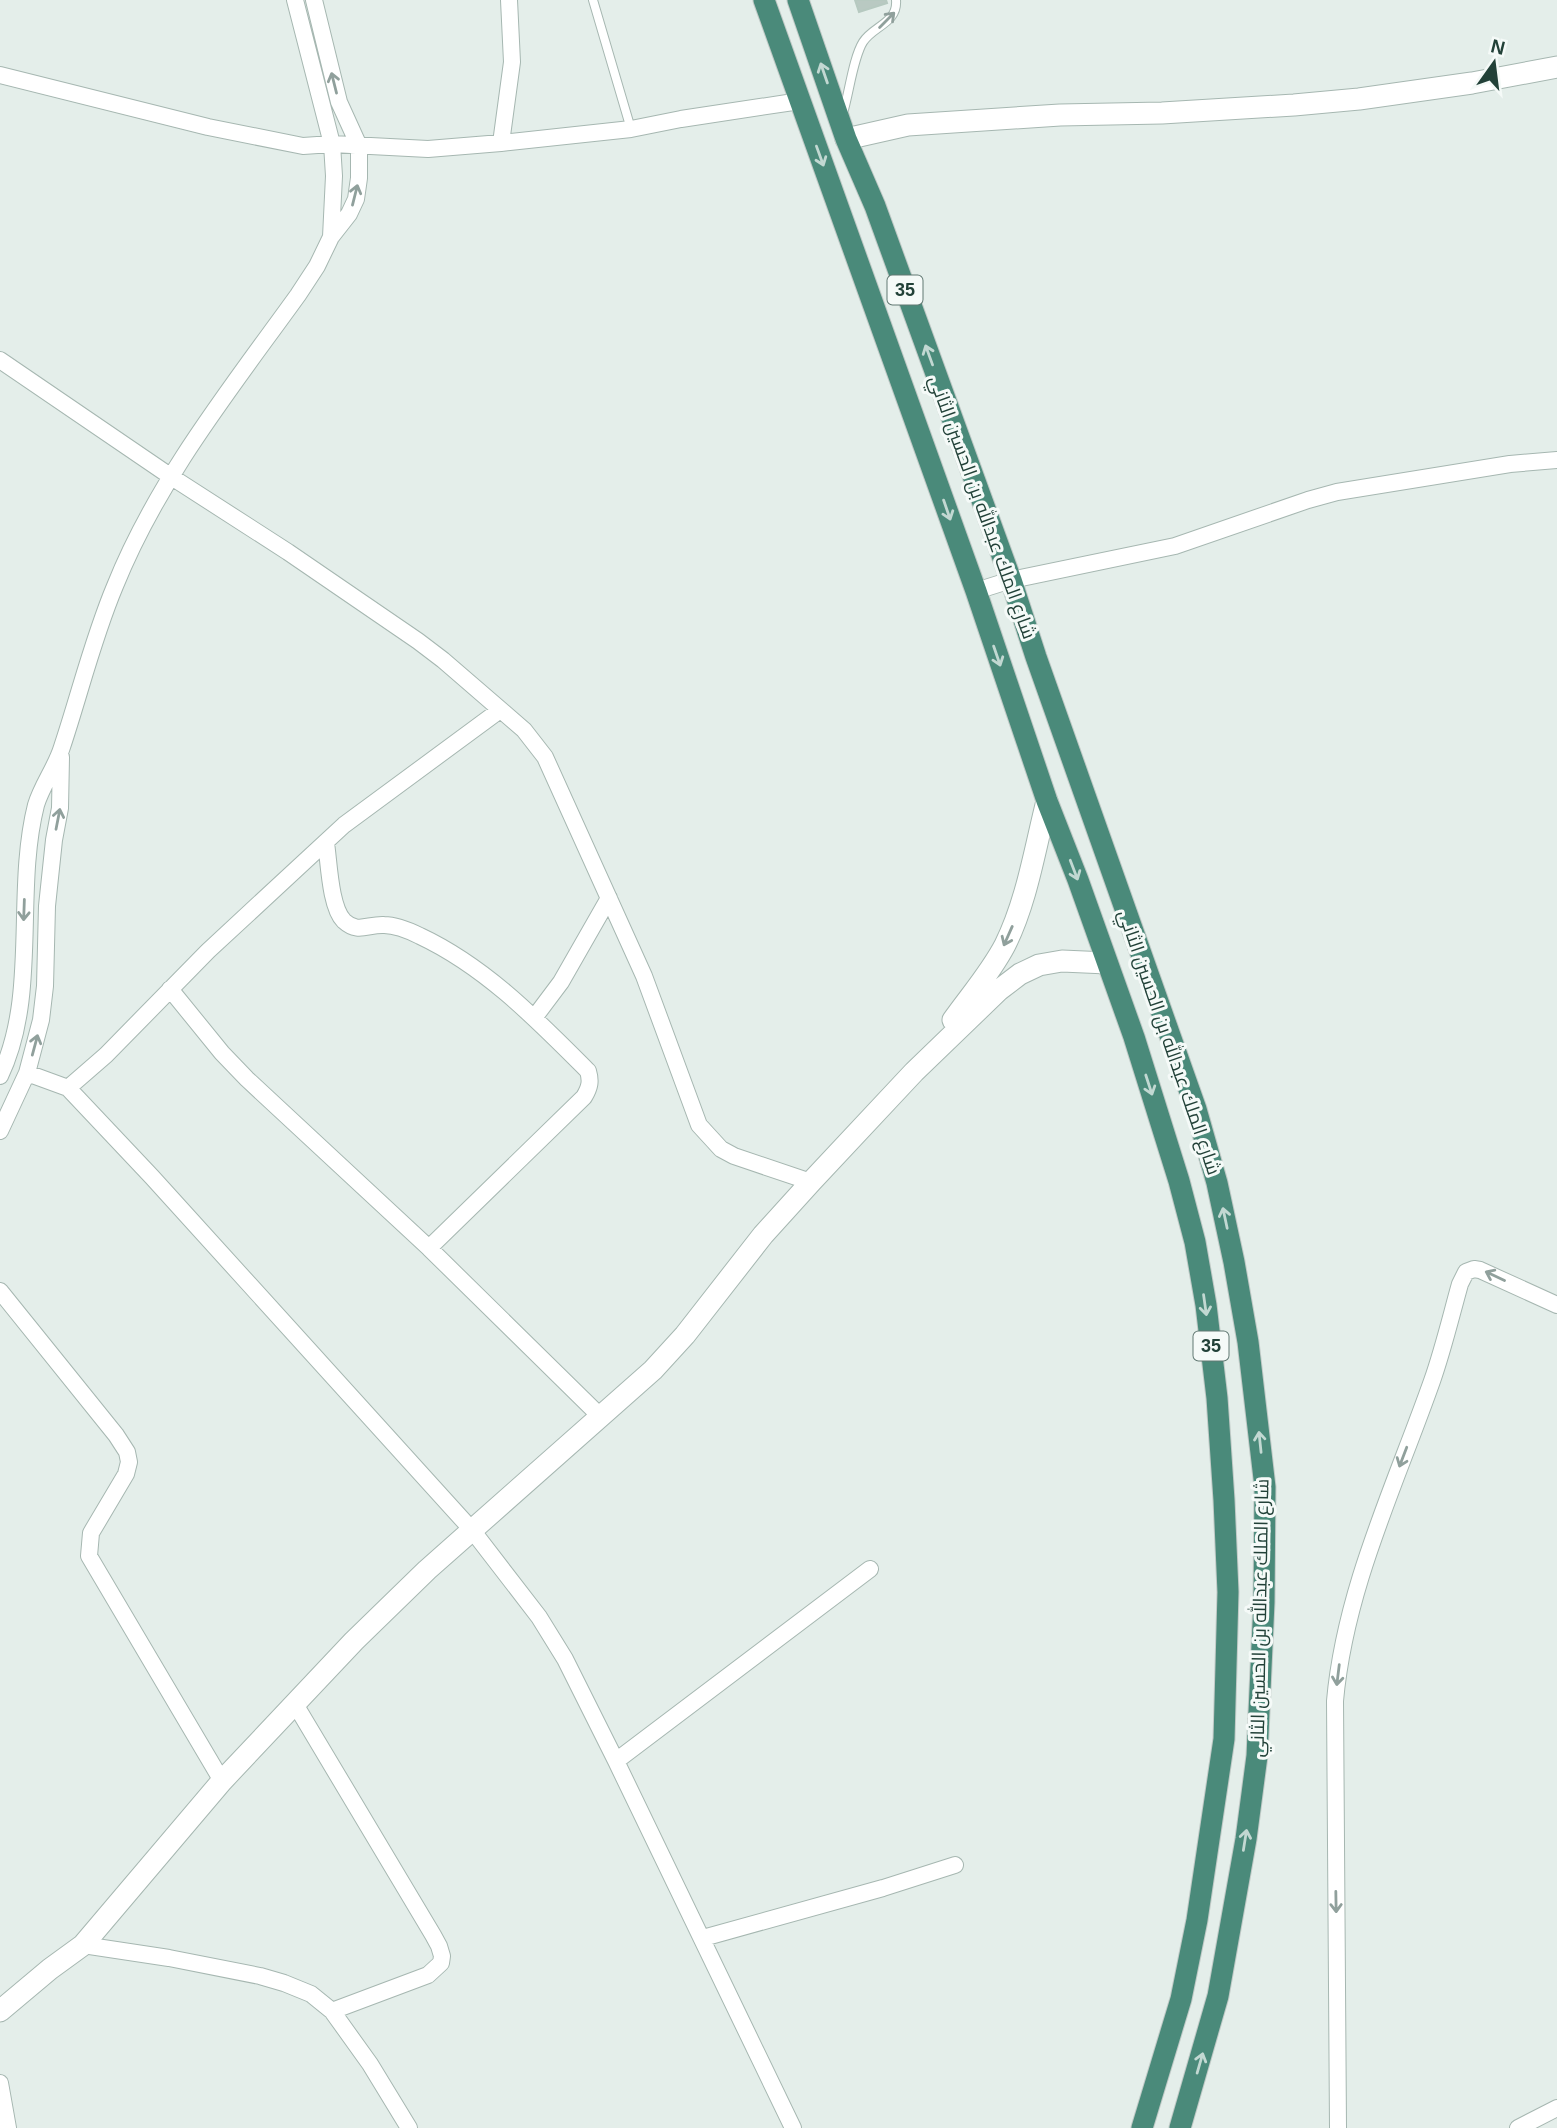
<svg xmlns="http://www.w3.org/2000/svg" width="1557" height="2128" viewBox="0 0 1557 2128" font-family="Arial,Cairo,sans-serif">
	<rect width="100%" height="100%" fill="#e4eeea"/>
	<!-- building -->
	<path fill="#b9c9c2" stroke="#b6c9c0" stroke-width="2" d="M855 0H886L887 3 859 12Z"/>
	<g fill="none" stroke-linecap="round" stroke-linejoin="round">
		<!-- service casing -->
		<g stroke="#a6b7b1" stroke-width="10">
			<path id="service" d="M593 0 631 129
				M843 113C849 94 853 58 863 42 873 26 898 23 896 0"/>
		</g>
		<!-- minor casing -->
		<g stroke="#a6b7b1" stroke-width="18">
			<path id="minor" d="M295 0 332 144 334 176 331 237
				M0 75 208 127 303 146 332 144 428 149 501 143 631 129 681 119 800 101
				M501 143 512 62 509 0
				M0 360 170 476 288 552 418 641 443 660 524 730 545 757 644 976 699 1125 721 1149 734 1156 811 1182
				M976 591 1011 580 1175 546 1308 500 1337 492 1510 464 1557 460
				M326 843C329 862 330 907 344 921 358 934 368 924 384 925 396 925 410 931 420 936 486 967 537 1020 588 1071 591 1081 590 1087 584 1097L429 1248
				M170 989 222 1053 247 1079 429 1248 601 1417
				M534 1018 561 982 609 898
				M27 1073 68 1088 106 1055 208 951 344 825 500 710
				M0 1076C39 995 14 892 36 805 42 785 56 767 62 747 80 693 93 638 115 586 158 479 231 388 298 295L317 266 331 237 349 214 356 199 359 178V146L339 102 314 0
				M68 1088 152 1177 472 1530 539 1617 565 1659 616 1761 793 2128
				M0 1131 27 1073 41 1020 45 986 47 906 54 840 60 808 61 757
				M0 1291 116 1435 127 1452 129 1462 126 1474 91 1533 89 1556 222 1781
				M295 1704 433 1935 439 1946 442 1956 441 1963 428 1975 332 2011
				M616 1761 870 1569
				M703 1938 883 1888 955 1865
				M83 1945 169 1958 260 1976 284 1983 311 1994 332 2011 370 2064 409 2128
				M0 2083 8 2128
				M1338 2128 1335 1701C1345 1589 1395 1486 1432 1381 1443 1350 1451 1316 1460 1284L1466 1272 1474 1269 1480 1270 1557 1305
				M1518 2128 1557 2108"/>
		</g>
		<!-- tertiary casing -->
		<g stroke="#a6b7b1" stroke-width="23">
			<path id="tertiary" d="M846 139 908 125 1060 115 1162 113 1294 105 1359 99 1472 83 1557 67
				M953 1020C970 996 991 972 1005 945 1027 901 1035 848 1047 801
				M0 2011 50 1969 83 1945 222 1781 354 1641 427 1570 653 1370 685 1335 763 1235 811 1182 914 1072 999 990 1020 974 1039 965 1062 961 1107 963"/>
		</g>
		<!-- trunk casing -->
		<g stroke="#c1cac7" stroke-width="23">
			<path id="trunk" d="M764 0 976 591 1047 801 1078 880 1134 1037 1179 1181 1195 1242 1206 1305 1217 1398 1224 1500 1228 1592 1224 1739 1197 1920 1181 1999 1142 2128
				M798 0 846 139 875 206 1011 580 1036 657 1196 1109 1217 1183 1234 1262 1248 1342 1265 1487 1264 1602 1257 1756 1246 1839 1218 1996 1180 2128"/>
		</g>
		<!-- service -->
		<use href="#service" stroke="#fff" stroke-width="8"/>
		<!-- minor -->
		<use href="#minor" stroke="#fff" stroke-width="16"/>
		<!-- tertiary -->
		<use href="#tertiary" stroke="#fff" stroke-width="21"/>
		<!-- trunk -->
		<use href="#trunk" stroke="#4a8a7a" stroke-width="21"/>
	</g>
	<!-- one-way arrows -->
	<defs><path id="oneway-shaft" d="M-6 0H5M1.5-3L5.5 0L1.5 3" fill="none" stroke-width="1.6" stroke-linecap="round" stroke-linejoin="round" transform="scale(1.75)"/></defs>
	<g stroke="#90a09c">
		<use href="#oneway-shaft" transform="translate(887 20) rotate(-45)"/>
		<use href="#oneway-shaft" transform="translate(334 83) rotate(-104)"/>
		<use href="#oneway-shaft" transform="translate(355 195) rotate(-76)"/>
		<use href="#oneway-shaft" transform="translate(58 819) rotate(-79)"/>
		<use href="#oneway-shaft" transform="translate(24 910) rotate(92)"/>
		<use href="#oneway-shaft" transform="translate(1008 936) rotate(114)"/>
		<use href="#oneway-shaft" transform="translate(35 1045) rotate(-75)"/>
		<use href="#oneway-shaft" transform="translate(1495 1276) rotate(-155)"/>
		<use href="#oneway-shaft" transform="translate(1403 1457) rotate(111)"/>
		<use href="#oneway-shaft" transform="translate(1338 1675) rotate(97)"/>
		<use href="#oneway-shaft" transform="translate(1336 1902) rotate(89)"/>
	</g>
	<g stroke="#c2d8d2">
		<use href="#oneway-shaft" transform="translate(824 73) rotate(-109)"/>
		<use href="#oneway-shaft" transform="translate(820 156) rotate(70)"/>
		<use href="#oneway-shaft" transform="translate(929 355) rotate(-110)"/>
		<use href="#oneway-shaft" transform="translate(947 510) rotate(71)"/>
		<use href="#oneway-shaft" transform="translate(997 656) rotate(71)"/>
		<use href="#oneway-shaft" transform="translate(1074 870) rotate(69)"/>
		<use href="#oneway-shaft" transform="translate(1149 1085) rotate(72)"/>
		<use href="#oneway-shaft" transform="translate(1225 1218) rotate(-102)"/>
		<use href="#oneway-shaft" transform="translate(1205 1305) rotate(82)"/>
		<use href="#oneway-shaft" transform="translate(1260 1442) rotate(-96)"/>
		<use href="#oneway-shaft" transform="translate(1245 1840) rotate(-81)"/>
		<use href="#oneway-shaft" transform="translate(1200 2063) rotate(-74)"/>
	</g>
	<g text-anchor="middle" stroke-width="6" stroke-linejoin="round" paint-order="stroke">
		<!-- shield labels -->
		<g fill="#f5faf8" stroke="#617872" stroke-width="2">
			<rect x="887.5" y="275.5" width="35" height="29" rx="5"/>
			<rect x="1193.5" y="1331.5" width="35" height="29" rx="5"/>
		</g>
		<g font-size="18" font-weight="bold" fill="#224138">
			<text x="905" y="296">35</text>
			<text x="1211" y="1352">35</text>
		</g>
		<!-- street labels -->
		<g font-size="19" fill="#224138" stroke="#f5faf8">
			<text transform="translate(983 507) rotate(70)" y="7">شارع الملك عبدالله بن الحسين الثاني</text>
			<text transform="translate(1170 1042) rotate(71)" y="7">شارع الملك عبدالله بن الحسين الثاني</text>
			<text transform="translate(1259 1618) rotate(-89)" y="7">شارع الملك عبدالله بن الحسين الثاني</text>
		</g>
	</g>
	<!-- north arrow -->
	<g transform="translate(1494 63) rotate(14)" stroke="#f5faf8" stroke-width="5" paint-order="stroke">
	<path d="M0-5L12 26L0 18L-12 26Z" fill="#224138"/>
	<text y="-10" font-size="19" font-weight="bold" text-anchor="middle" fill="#224138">N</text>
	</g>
</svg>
